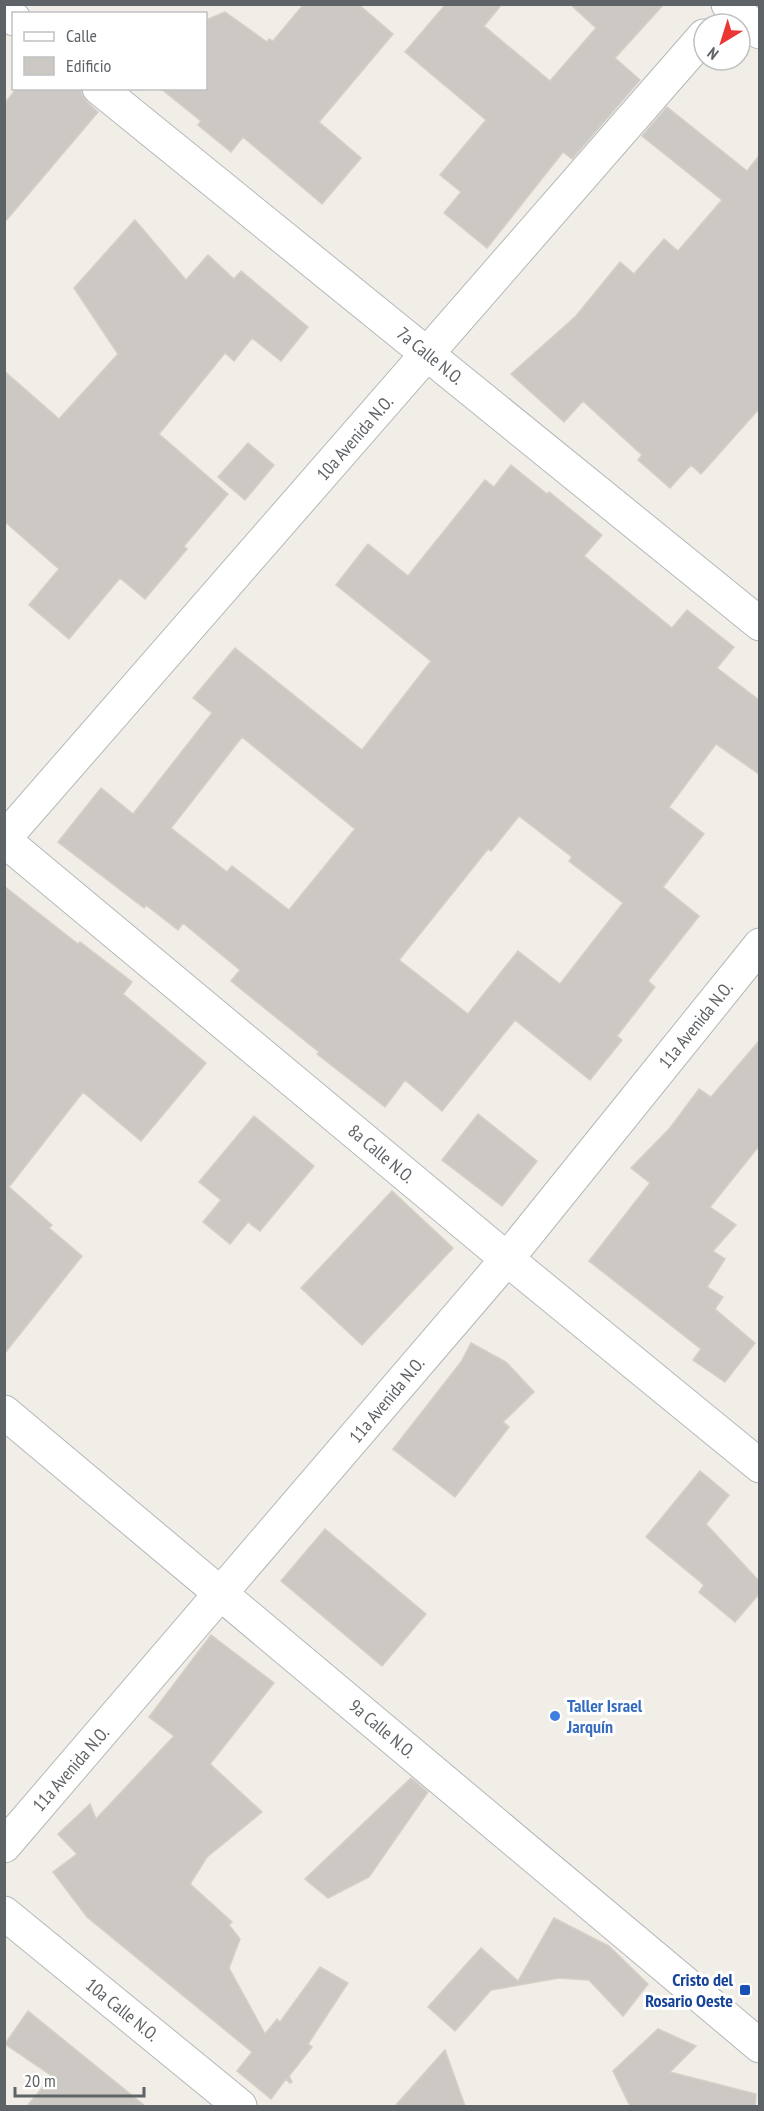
<svg xmlns="http://www.w3.org/2000/svg" width="764" height="2111" viewBox="0 0 764 2111" font-family="'PT Sans Narrow',sans-serif">
	<rect width="100%" height="100%" fill="#f0eee7"/>
	<!-- building -->
	<path fill="#ccc9c4" stroke="#d5cfc5" stroke-width="1.5" fill-rule="evenodd" d="M304 4H358L393 34 319 122 361 158 322 204 243 137 231 152 198 125 201 121 160 88H206V20L225 12 267 42 269 39 273 41Z
		M446 4H502L484 26 550 81 596 28 570 4H664L615 58 640 80 572 159 563 152 487 248 444 213 461 192 440 175 486 120 405 52Z
		M17 88H81L82 95 87 102 98 112 4 223V104Z
		M667 107 747 171 759 156V409L701 474 691 465 670 488 638 460 642 455 583 401 564 422 511 374 576 316 620 262 634 274 664 239 678 251 722 200 642 136Z
		M135 220 186 280 208 255 234 279 241 271 308 327 281 361 252 338 234 361 225 353 159 434 228 494 184 546 187 549 145 599 120 578 69 639 29 605 59 569 4 521V371L59 419 118 354 74 288Z
		M248 443 274 465 245 500 218 477Z
		M511 465 547 494 549 492 602 535 584 556 672 628 687 610 734 647 717 668 759 700V774L716 744 669 807 704 834 663 887 699 916 648 981 655 987 617 1036 622 1040 590 1080 515 1020 442 1111 405 1080 385 1107 317 1054 319 1052 231 981 240 970 183 923 178 930 146 905 144 908 58 842 101 788 133 814 212 713 193 698 235 648 362 750 431 661 336 585 368 544 408 576 485 480 494 487ZM242 737 355 829 289 910 232 866 227 872 171 828ZM519 816 572 857 569 861 623 903 560 984 518 951 468 1014 399 960 488 849 491 851Z
		M4 886 78 944 80 942 132 982 123 994 206 1063 141 1141 83 1092 9 1187 52 1225 49 1228 82 1256 4 1354Z
		M759 1041V1146L710 1207 736 1225 713 1251 725 1259 707 1287 723 1297 715 1309 755 1343 725 1382 693 1360 701 1349 589 1261 650 1183 631 1168 670 1128 699 1089 711 1097Z
		M478 1114 537 1161 502 1206 442 1160Z
		M254 1116 314 1166 260 1231 248 1222 230 1244 203 1222 221 1200 199 1182Z
		M392 1191 453 1248 362 1345 301 1288Z
		M471 1343 506 1362 534 1392 503 1422 509 1427 455 1497 393 1449 461 1362Z
		M700 1471 729 1495 706 1524 759 1581V1594L735 1622 699 1592 704 1585 646 1537Z
		M325 1529 426 1614 382 1666 281 1581Z
		M211 1635 274 1683 210 1764 262 1812 207 1857 190 1884 232 1922 229 1925 240 1939 229 1968 265 2034 277 2019 280 2022 320 1967 348 1983 308 2044 312 2047 289 2076 292 2082 290 2083 286 2079 271 2099 237 2071 252 2052 87 1917 53 1872 77 1854 58 1834 90 1804 96 1819 174 1736 149 1717Z
		M411 1778 428 1792 369 1877 328 1898 305 1879Z
		M554 1918 609 1946 648 1984 623 2016 589 1980 559 1978 491 1990 455 2031 428 2007 481 1948 518 1981Z
		M28 2011 145 2106H27L52 2076 5 2044Z
		M658 2029 696 2046 670 2072 756 2094 755 2106H630L613 2071Z
		M445 2050 465 2106H395Z"/>
	<g fill="none" stroke-linecap="round" stroke-linejoin="round">
		<!-- street casing -->
		<g stroke="#b4b8bb" stroke-width="35">
			<path id="street" d="M4 12 14 19
				M99 88 760 624
				M4 839 704 36
				M4 840 507 1259 760 1466
				M4 1846 507 1259 760 945
				M4 1913 240 2106"/>
		</g>
		<!-- secondary casing -->
		<g stroke="#b3b7bb" stroke-width="35">
			<path id="secondary" d="M728 4 760 32
				M4 1412 760 2046"/>
		</g>
		<!-- street -->
		<use href="#street" stroke="#fff" stroke-width="33"/>
		<!-- secondary -->
		<use href="#secondary" stroke="#fff" stroke-width="33"/>
	</g>
	<!-- markers -->
	<circle fill="#3f7fe0" stroke="#fff" stroke-width="2" cx="555" cy="1716" r="6"/>
	<rect fill="#1a4fb4" stroke="#fff" stroke-width="2" x="739" y="1984" width="12" height="12" rx="3"/>
	<g text-anchor="middle" stroke-width="6" stroke-linejoin="round" paint-order="stroke">
		<!-- street labels -->
		<g font-size="18" fill="#5e6367" stroke="#fff">
			<text transform="translate(430 356) rotate(39)" y="6">7a Calle N.O.</text>
			<text transform="translate(355 438) rotate(-49)" y="6">10a Avenida N.O.</text>
			<text transform="translate(696 1025) rotate(-51)" y="6">11a Avenida N.O.</text>
			<text transform="translate(381 1154) rotate(40)" y="6">8a Calle N.O.</text>
			<text transform="translate(387 1400) rotate(-50)" y="6">11a Avenida N.O.</text>
			<text transform="translate(382 1729) rotate(40)" y="6">9a Calle N.O.</text>
			<text transform="translate(71 1769) rotate(-49)" y="6">11a Avenida N.O.</text>
			<text transform="translate(122 2010) rotate(39)" y="6">10a Calle N.O.</text>
		</g>
		<!-- shop labels -->
		<g font-size="18" font-weight="bold" fill="#366cbe" stroke="#fff" text-anchor="start">
			<text x="567" y="1712">Taller Israel<tspan x="567" dy="21">Jarquín</tspan></text>
		</g>
		<!-- transit labels -->
		<g font-size="18" font-weight="bold" fill="#164399" stroke="#fff" text-anchor="end">
			<text x="733" y="1986">Cristo del<tspan x="733" dy="21">Rosario Oeste</tspan></text>
		</g>
	</g>
	<!-- border -->
	<rect width="764" height="2111" fill="none" stroke="#5e6367" stroke-width="12"/>
	<!-- legend -->
	<rect x="12" y="12" width="195" height="78" fill="#ffffff" stroke="#bfc1c2" stroke-width="1.5"/>
	<rect x="24" y="32" width="30" height="9" fill="#ffffff" stroke="#bfc1c2" stroke-width="1.5"/>
	<text x="66" y="42" font-size="18" fill="#5e6367">Calle</text>
	<rect x="24" y="57" width="30" height="18" fill="#ccc9c4" stroke="#bfc1c2" stroke-width="1.5"/>
	<text x="66" y="72" font-size="18" fill="#5e6367">Edificio</text>
	<!-- north arrow -->
	<g transform="translate(722 42) rotate(218)"><circle r="28" fill="#ffffff" stroke="#bfc1c2" stroke-width="1.5"/>
	<path d="M0-4.5L10 22L0 15L-10 22Z" fill="#ea3733"/>
	<text y="-9" font-size="16" font-weight="bold" text-anchor="middle" fill="#5e6367">N</text>
	</g>
	<!-- scale -->
	<path d="M15 2087v9h129v-9" fill="none" stroke="#5e6367" stroke-width="3"/>
	<text x="24" y="2087" font-size="18" fill="#5e6367" stroke="#ffffff" stroke-width="4.5" paint-order="stroke">20 m</text>
</svg>
